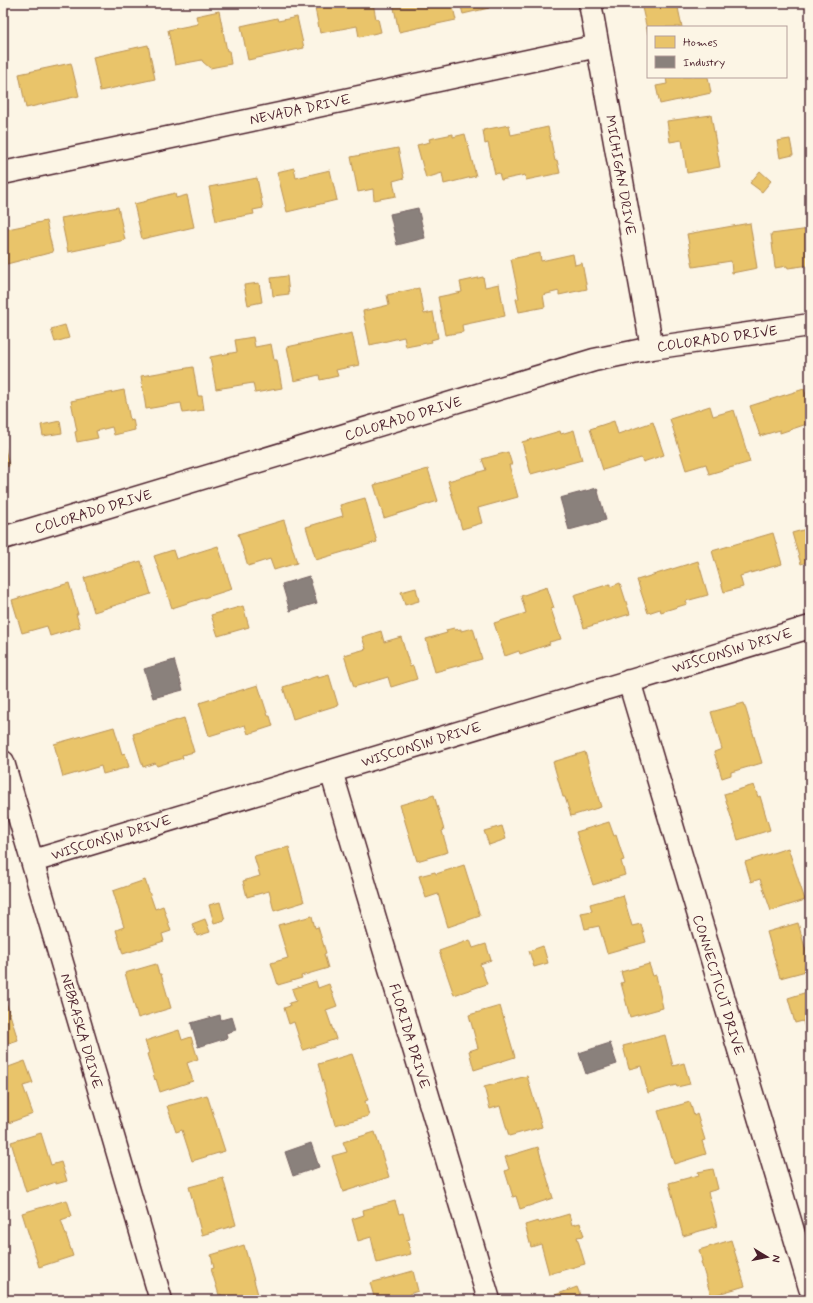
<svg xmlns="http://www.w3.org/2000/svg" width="813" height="1303" viewBox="0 0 813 1303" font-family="Mynerve,sans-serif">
	<rect width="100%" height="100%" fill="#fcf5e5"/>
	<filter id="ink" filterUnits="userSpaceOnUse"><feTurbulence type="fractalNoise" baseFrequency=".025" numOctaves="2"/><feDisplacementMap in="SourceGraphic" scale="8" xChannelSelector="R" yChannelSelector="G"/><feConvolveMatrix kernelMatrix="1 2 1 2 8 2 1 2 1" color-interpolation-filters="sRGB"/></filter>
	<g filter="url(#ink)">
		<!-- homes -->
		<path fill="#e9c46a" stroke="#b99257" d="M314 3H373L376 19H378L381 32 359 37 357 26 320 33Z
			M393 3H452L456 20 399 32Z
			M460 3H488L489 8 463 14Z
			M641 3H677L682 27H648V34Z
			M219 11 227 51 229 50 231 64 210 68 203 62 202 60 175 65 168 30 198 24 196 16Z
			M297 17 304 48 248 60 241 26 277 18 278 21Z
			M148 45 155 79 100 91 93 57Z
			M71 63 79 96 26 108 19 74Z
			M666 77H708L711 93 660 104 656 86 667 84Z
			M3 91 7 110 3 111Z
			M711 115 720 167 687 173 682 140 670 142 667 121Z
			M509 125 511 135 548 127 555 161 557 160 560 173 526 180 525 175 501 180 499 173 495 174 488 143 485 144 483 130Z
			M453 134V137L465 134 476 176 444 184 442 173 426 178 417 145 430 142 429 139Z
			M790 139 793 155 780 158 777 141Z
			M398 148 404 178 393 181 396 196 374 200 373 189 358 192 351 157Z
			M294 168 296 178 330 170 337 200 287 212 277 172Z
			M760 171 771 181 762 192 750 183Z
			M257 178 263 208 253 210 254 214 216 221 209 187Z
			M175 193 176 198 187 195 194 227 142 239 134 204 147 201V200Z
			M118 207 125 240 68 252 61 218Z
			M46 221 53 252 3 265V230Z
			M750 223 757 268 732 273 731 261 693 267 687 234Z
			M810 229V265L788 268 787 266 775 268 771 234Z
			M540 253 541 261 573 254 575 265 582 263 587 289 559 295V291L543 295 545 307 519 312 516 299 519 298 511 259Z
			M287 276 289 294 273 296 271 278Z
			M483 277 485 287 499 284 505 316 462 325 463 332 445 335 438 297 462 292 460 282Z
			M259 283 262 302 248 305 244 285Z
			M419 288 424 314 433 312 438 338 431 340 432 342 406 347 404 337 370 345 363 311 389 305 387 295Z
			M65 325 69 338 55 342 51 329Z
			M352 333 359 365 336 370 338 376 320 380 319 375 294 381 287 347Z
			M253 337 255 347 271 344 274 360H277L282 388 255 393 253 383 216 389 210 357 237 352 235 340Z
			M193 367 198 396H202L204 410 183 413 181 403 146 409 141 376Z
			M804 389 810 407V423L780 433V430L760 436 750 406Z
			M124 390 130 420 133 419 135 430 114 435 112 427 96 431 98 438 77 442 75 432 77 431 71 401Z
			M710 406 713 416 734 410 750 462 709 474 706 464 686 470 670 419Z
			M60 421 62 433 43 436 41 425Z
			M614 421 618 434 653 422 664 455 643 462 641 458 603 470 590 429Z
			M574 430 582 460 531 474 522 442 560 431 561 434Z
			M3 440 9 466 3 467Z
			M508 452 512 465H509L518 497 478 508 482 523 462 529 448 481 486 470 482 459Z
			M428 469 438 501 384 518 374 485Z
			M365 498 377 542 316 560 306 527 343 516 340 505Z
			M284 520 297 563 274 570 270 559 248 566 238 534Z
			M810 528V561L801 564 792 533Z
			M773 533 782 564 740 576 743 587 724 592 712 551Z
			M218 546 232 589 172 608 154 556 173 550 176 559Z
			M141 561 151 594 94 612 84 578Z
			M698 561 708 595 686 601 687 604 661 612 660 609 648 613 637 580Z
			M69 583 78 614H76L80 627 50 636 47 626 22 633 12 600Z
			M620 583 630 614 584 628 574 595 610 584V587Z
			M547 587 554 608 551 609 561 639 549 642 550 644 520 654 519 651 505 656 494 623 526 613 521 596Z
			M416 588 419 601 405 605 401 592Z
			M243 606 249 627 218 636 211 615Z
			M454 628 455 630 461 629V631L473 628 482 659 435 672 426 639 447 633 446 630Z
			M381 631 384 642 401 637 410 667 413 666 417 679 391 687 388 677 354 687 344 655 366 649 362 637Z
			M329 675 338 705 293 719 283 687 318 676V678Z
			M258 685 268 716H270L273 726 248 734 245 725 209 736 199 703Z
			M744 703 762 763 731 772V775L722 778 714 752 722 749 711 712Z
			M184 718 194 752 182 755 183 758 157 766 155 763 143 767 133 734Z
			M114 727 122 754 125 753 129 767 103 774 101 766 63 777 54 744Z
			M585 752 601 807 571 816 565 797H563L553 762Z
			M754 785 758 797 760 796 770 830 738 840 724 794Z
			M434 795 444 830 442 831 448 852 417 861 400 805Z
			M609 822 614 836 616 835 624 860 621 861 625 875 593 885 576 832Z
			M502 826 506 839 489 845 484 831Z
			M289 847 304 902 274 911 269 891 247 897 243 881 260 876 254 856Z
			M788 848 805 900 771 911 760 879 751 882 745 862Z
			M464 865 480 916 448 927 438 894 426 898 419 876 435 872 436 874Z
			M145 880 155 909 163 906 171 931 162 934 164 941 123 954 116 930 124 927 113 891Z
			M623 895 632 926 641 924 646 942 607 953 599 926 585 929 581 913 592 911 590 904Z
			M220 902 225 920 214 923 209 905Z
			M312 916 315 928 318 927 326 953 324 954 328 968 301 976 302 978 278 985 271 963 288 958 278 925Z
			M205 919 210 932 197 936 192 924Z
			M798 923 810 965V970L780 978 767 932Z
			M470 940 473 948 486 944 491 960 480 964 487 984 454 995 439 951Z
			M543 946 548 963 534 967 529 951Z
			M156 964 159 974H161L171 1008 138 1018 125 973Z
			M649 964 653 976 656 975 663 1008 630 1017 621 983 624 982 621 972Z
			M316 981 318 988 329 984 337 1006 326 1010 336 1039 303 1050 294 1022 289 1024 284 1008 290 1006 289 1003 296 1001 292 989Z
			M810 991V1047L803 1021 795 1023 788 998Z
			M4 995 18 1040 3 1045V996Z
			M500 1006 515 1057 474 1070 469 1051 478 1048 469 1015Z
			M179 1030 182 1040 191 1037 198 1059 187 1063 193 1081 160 1092 156 1079 155 1080 147 1054 149 1053 145 1041Z
			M665 1035 673 1066 684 1063 690 1084 677 1087 676 1085 648 1093 641 1066 629 1069 623 1046Z
			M352 1054 368 1100 365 1101 369 1116 335 1125 318 1064Z
			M25 1061 33 1083 23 1086 33 1114 3 1125V1069Z
			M527 1076 542 1127 509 1136 500 1106 490 1109 484 1087Z
			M207 1095 225 1151 192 1161 182 1130 176 1132 167 1106Z
			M690 1102 694 1116 697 1114 705 1140 702 1141 706 1154 674 1164 658 1111Z
			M375 1132 389 1177 343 1192 332 1156 347 1152 343 1142Z
			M41 1133 51 1165 61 1162 67 1181 56 1184V1182L26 1192 11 1142Z
			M538 1147 553 1198 520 1209 516 1196 513 1197 505 1171 509 1169 505 1157Z
			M713 1169 718 1189 708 1192 717 1226 683 1236 669 1183 699 1175 698 1172Z
			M223 1178 236 1225 202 1235 189 1187Z
			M67 1200 72 1216 61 1220 73 1256 39 1267 22 1213Z
			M395 1201 399 1214 403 1213 410 1239 407 1240 411 1254 377 1263 371 1237 358 1241 352 1219 364 1215 363 1210Z
			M569 1214 572 1225 580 1223 584 1236 577 1237 585 1264 549 1274 541 1244 531 1247 525 1225 538 1221 539 1223Z
			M731 1240 745 1286 711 1296 701 1262 702 1261 699 1250Z
			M244 1245 259 1298 253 1300H223L221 1294 219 1295 211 1269 214 1268 211 1255Z
			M413 1271 418 1291 409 1294 411 1300H375L370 1283Z
			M577 1287 582 1300H547V1298Z"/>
		<!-- industry -->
		<path fill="#8a817c" stroke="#776464" d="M418 208 425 238 397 245 390 214Z
			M597 488 606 520 569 530 560 498Z
			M309 576 317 603 290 611 282 584Z
			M174 660 183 690 153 698 144 669Z
			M220 1015 221 1020 232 1017 236 1030 226 1033 227 1038 198 1047 191 1023Z
			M610 1043 617 1064 586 1074 579 1053Z
			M311 1143 319 1167 293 1176 285 1152Z"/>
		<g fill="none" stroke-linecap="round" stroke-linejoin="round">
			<!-- minor casing -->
			<g stroke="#4a1f2b" stroke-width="25">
				<path id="minor" d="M590 3 652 348
					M3 173 598 46
					M3 538 594 360 652 348 810 325
					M629 681 810 1288
					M3 762 161 1300
					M331 771 489 1300
					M33 861 810 627"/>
			</g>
			<!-- minor -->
			<use href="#minor" stroke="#fcf5e5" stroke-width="22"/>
		</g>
	</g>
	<g text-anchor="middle" stroke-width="4" stroke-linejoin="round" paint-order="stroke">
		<!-- street labels -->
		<g font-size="14" fill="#4a1f2b" stroke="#fcf5e5">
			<text transform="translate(300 109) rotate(-12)" y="5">NEVADA DRIVE</text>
			<text transform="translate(621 175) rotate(80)" y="5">MICHIGAN DRIVE</text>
			<text transform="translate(717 338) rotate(-8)" y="5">COLORADO DRIVE</text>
			<text transform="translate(403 418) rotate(-17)" y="5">COLORADO DRIVE</text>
			<text transform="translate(93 511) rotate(-17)" y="5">COLORADO DRIVE</text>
			<text transform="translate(732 650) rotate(-17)" y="5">WISCONSIN DRIVE</text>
			<text transform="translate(421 744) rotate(-17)" y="5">WISCONSIN DRIVE</text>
			<text transform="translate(111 837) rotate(-17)" y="5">WISCONSIN DRIVE</text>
			<text transform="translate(719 985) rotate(73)" y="5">CONNECTICUT DRIVE</text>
			<text transform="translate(82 1031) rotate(74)" y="5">NEBRASKA DRIVE</text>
			<text transform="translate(410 1036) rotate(73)" y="5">FLORIDA DRIVE</text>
		</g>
	</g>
	<!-- margin -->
	<rect width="813" height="1303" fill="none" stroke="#fcf5e5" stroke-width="16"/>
	<rect x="8" y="8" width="797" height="1287" fill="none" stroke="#4a1f2b" stroke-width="1.5" filter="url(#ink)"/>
	<!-- legend -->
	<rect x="647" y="26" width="140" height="52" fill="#fcf5e5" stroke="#b59f9b"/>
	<rect x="655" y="36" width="20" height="12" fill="#e9c46a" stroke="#b59f9b"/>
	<text x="683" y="46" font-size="12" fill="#4a1f2b">Homes</text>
	<rect x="655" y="56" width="20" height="12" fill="#8a817c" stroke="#b59f9b"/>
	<text x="683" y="66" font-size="12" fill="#4a1f2b">Industry</text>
	<!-- north arrow -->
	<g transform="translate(767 1257) rotate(100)" stroke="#fcf5e5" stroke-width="3" paint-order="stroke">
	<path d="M0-3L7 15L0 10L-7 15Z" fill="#4a1f2b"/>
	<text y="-6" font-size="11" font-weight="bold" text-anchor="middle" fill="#4a1f2b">N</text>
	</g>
</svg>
